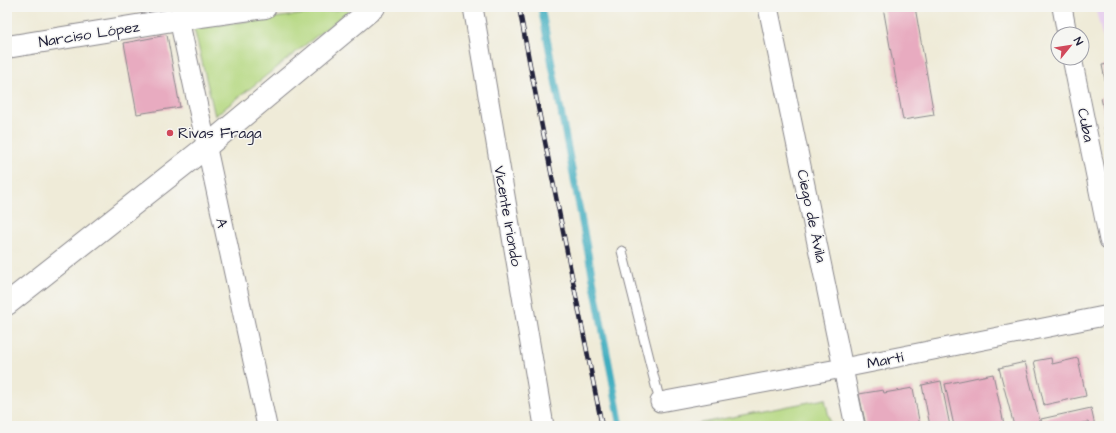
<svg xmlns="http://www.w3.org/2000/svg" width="1116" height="433" viewBox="0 0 1116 433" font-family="'Architects Daughter',sans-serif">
	<rect width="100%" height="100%" fill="#f6f6f2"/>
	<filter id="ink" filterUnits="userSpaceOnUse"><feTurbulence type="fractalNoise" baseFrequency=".025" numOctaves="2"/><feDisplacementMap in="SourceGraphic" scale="8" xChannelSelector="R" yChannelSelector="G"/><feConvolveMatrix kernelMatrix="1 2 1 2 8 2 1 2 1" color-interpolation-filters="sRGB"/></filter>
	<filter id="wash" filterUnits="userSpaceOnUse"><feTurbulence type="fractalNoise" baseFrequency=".012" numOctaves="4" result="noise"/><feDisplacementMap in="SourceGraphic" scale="16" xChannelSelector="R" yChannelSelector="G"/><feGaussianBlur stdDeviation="0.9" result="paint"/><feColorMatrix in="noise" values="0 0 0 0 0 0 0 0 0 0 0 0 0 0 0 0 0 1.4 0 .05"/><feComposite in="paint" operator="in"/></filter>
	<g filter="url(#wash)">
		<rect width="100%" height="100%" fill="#efebd8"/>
		<!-- built -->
		<path fill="#e8d2ee" d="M1095 7H1109V47L1105 48Z"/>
		<!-- green -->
		<path fill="#b5d881" stroke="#6c7d5e" d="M352 8 215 116 194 28Z
			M825 399 831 426H686Z"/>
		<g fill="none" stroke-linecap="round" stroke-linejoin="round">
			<!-- stream -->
			<path stroke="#40adbf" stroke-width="7" d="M541 7 621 426"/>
		</g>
		<g id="blocks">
			<!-- building -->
			<path fill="#e8abc0" d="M883 7H915L934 115 903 120Z
				M167 35 180 107 137 114 124 43Z
				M1109 64V84L1106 85 1102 65Z
				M1109 96V120L1106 121 1101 98Z
				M1109 126V150H1108L1104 127Z
				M1051 358 1052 364 1078 358 1086 396 1044 405 1034 361Z
				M1025 362 1041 425 1034 426H1014L999 368Z
				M993 374 1004 424 997 426H954L945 384Z
				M941 381 950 426H930L922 385Z
				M913 388 920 426H866L859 394 883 390 884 393Z
				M1091 408 1095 426H1089L1088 422 1067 426H1042L1041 419Z"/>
		</g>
	</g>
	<g filter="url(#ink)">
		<use href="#blocks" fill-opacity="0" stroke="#88868a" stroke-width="1"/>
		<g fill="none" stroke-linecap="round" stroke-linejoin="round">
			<!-- lane casing -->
			<g stroke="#88868a" stroke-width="11">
				<path id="lane" d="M622 251 660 402"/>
			</g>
			<!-- street casing -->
			<g stroke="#88868a" stroke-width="21">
				<path id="street" d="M473 7 544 426
					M768 7 855 426
					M1062 7 1067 34
					M179 19 267 426
					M1072 58 1109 240
					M660 402 843 368 1109 315"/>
			</g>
			<!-- secondary casing -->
			<g stroke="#88868a" stroke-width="24">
				<path id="secondary" d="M7 47 179 19 265 7
					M7 304 206 147 374 7"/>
			</g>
			<!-- path -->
			<path stroke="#88868a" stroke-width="2.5" stroke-dasharray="3 3" stroke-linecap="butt" d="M649 426 653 424V422"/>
			<!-- lane -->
			<use href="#lane" stroke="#fff" stroke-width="9"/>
			<!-- street -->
			<use href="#street" stroke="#fff" stroke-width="19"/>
			<!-- secondary -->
			<use href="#secondary" stroke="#fff" stroke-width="22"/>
			<!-- rail casing -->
			<g stroke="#22223b" stroke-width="4.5">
				<path id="rail" d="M519 7 538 107 602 426"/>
			</g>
			<!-- rail -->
			<use href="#rail" stroke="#f6f6f2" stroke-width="3" stroke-dasharray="9" stroke-linecap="butt"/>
		</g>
	</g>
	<!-- markers -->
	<circle fill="#d1495b" stroke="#f6f6f2" stroke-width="1.5" cx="170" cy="133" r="4"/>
	<g text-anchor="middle" stroke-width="3" stroke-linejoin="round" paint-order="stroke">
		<!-- street labels -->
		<g font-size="15" fill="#22223b" stroke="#f6f6f2">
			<text transform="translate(89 34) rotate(-9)" y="5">Narciso López</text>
			<text transform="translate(1086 125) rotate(79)" y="5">Cuba</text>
			<text transform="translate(508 216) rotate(80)" y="5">Vicente Iriondo</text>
			<text transform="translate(812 216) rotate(78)" y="5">Ciego de Ávila</text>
			<text transform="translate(222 223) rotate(78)" y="5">A</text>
			<text transform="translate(885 360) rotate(-11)" y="5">Martí</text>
		</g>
		<!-- poi labels -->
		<g font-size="15" fill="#22223b" stroke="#f6f6f2" text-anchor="start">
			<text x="178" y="138">Rivas Fraga</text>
		</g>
	</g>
	<!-- margin -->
	<rect width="1116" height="433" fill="none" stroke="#f6f6f2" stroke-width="24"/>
	<!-- north arrow -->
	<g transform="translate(1070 46) rotate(60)"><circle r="19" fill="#f6f6f2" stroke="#a1a1a9"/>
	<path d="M0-3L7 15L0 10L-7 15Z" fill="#d1495b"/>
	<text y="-6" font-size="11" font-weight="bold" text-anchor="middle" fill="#22223b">N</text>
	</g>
</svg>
